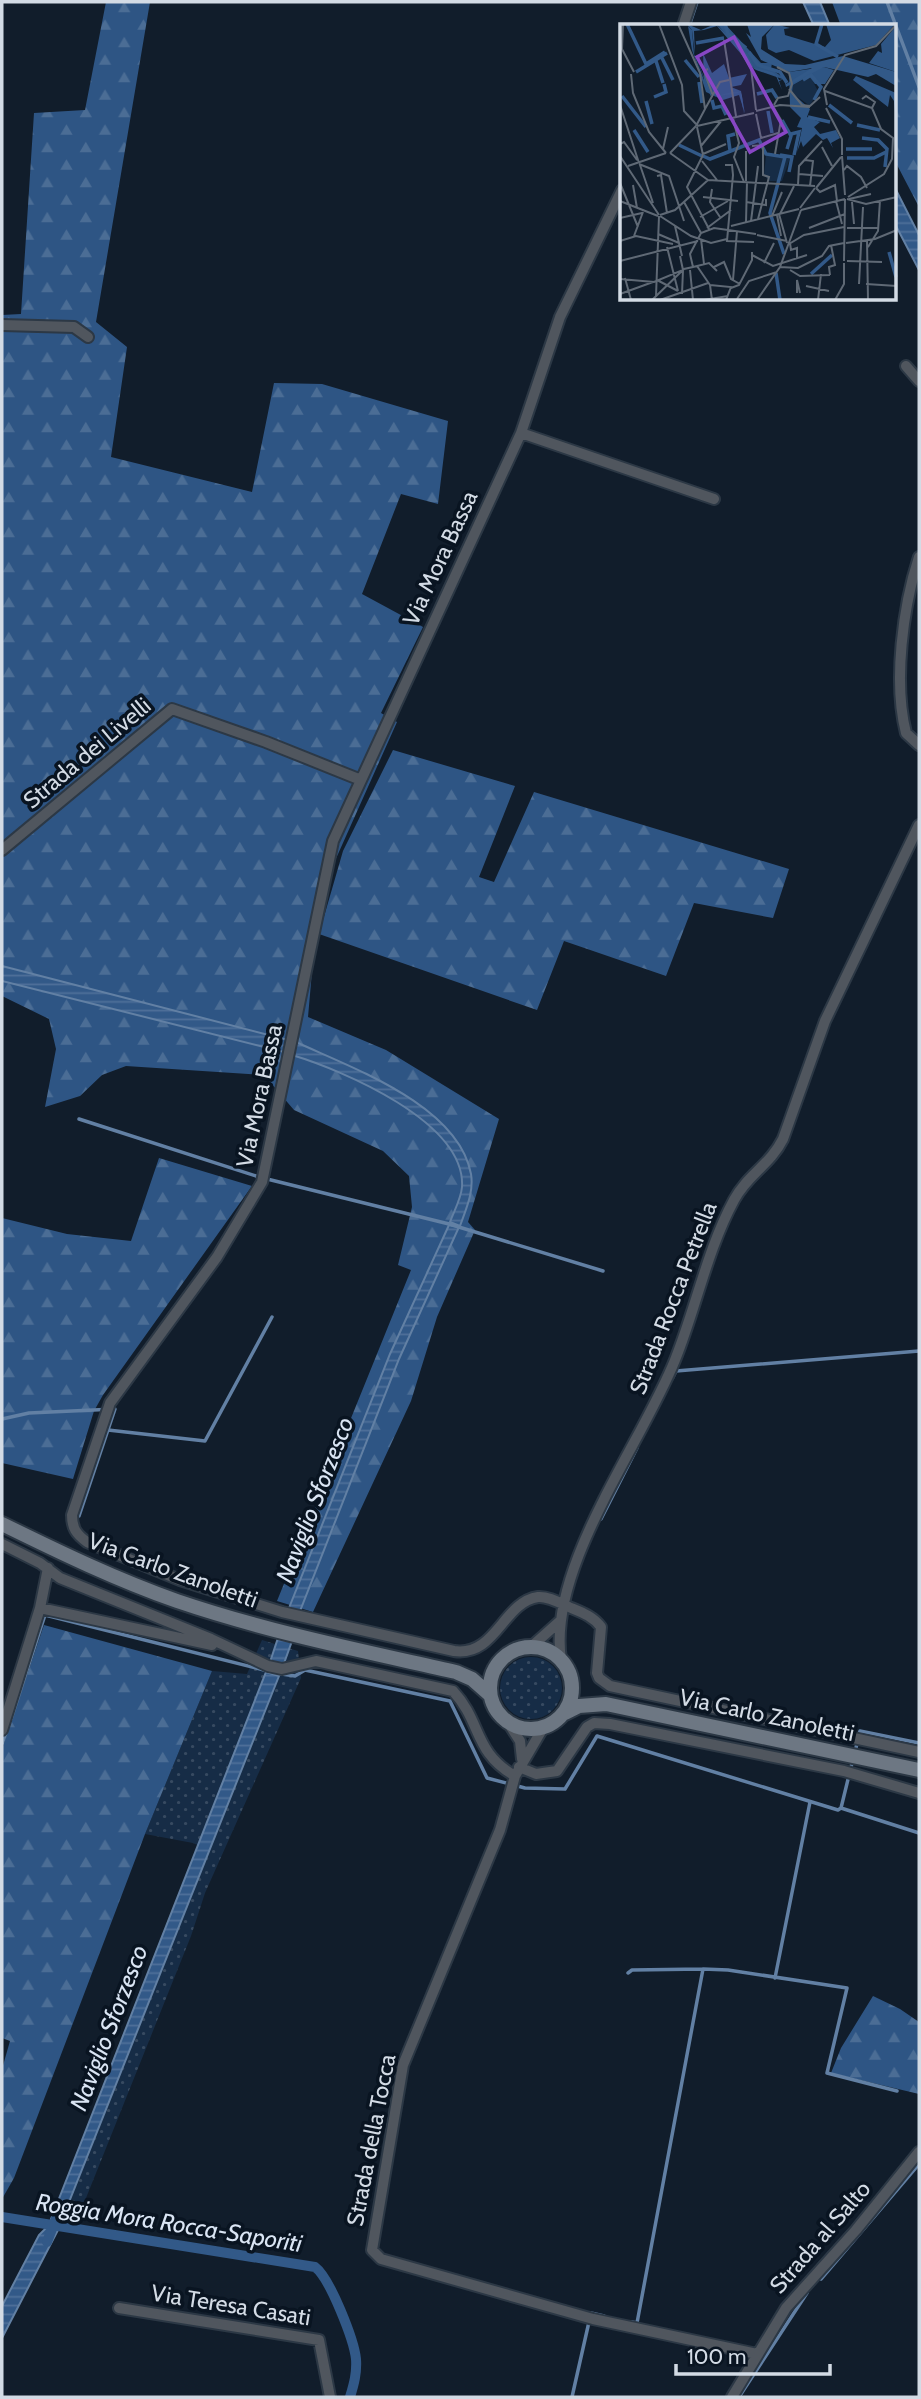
<svg xmlns="http://www.w3.org/2000/svg" width="921" height="2399" viewBox="0 0 921 2399" font-family="Cabin,sans-serif">
	<defs>
		<pattern id="grass-dots" width="8" height="8" patternUnits="userSpaceOnUse" patternTransform="scale(1.75)"><rect width="8" height="8" fill="#162c46"/><path d="M2 2h.1M6 6h.1" fill="none" stroke="#374a61" stroke-width="1.8" stroke-linecap="round"/></pattern>
		<pattern id="forest-firs" width="22" height="20" patternUnits="userSpaceOnUse" patternTransform="scale(1.75)"><rect width="22" height="20" fill="#2e5584"/><path d="M5 1l3.5 6h-7zM16 11l3.5 6h-7z" fill="#4b6d95"/></pattern>
		<pattern id="water-rules" width="6" height="5" patternUnits="userSpaceOnUse" patternTransform="scale(1.75)"><rect width="6" height="5" fill="#325988"/><path d="M0 2.5h6" fill="none" stroke="#4f7099"/></pattern>
	</defs>
	<rect width="100%" height="100%" fill="#111d2b"/>
	<!-- grass -->
	<path fill="url(#grass-dots)" d="M262 1640 298 1651 301 1678 205 1893 191 1936 80 2213 64 2215 208 1850 193 1843 145 1834 212 1671 247 1674Z
		M500 1688a31 31 0 1 1 62 0a31 31 0 1 1-62 0Z"/>
	<!-- forest -->
	<path fill="url(#forest-firs)" d="M106 2H150L96 322 127 347 111 457 252 492 274 383 322 384 448 421 438 504 401 494 362 594 423 627 381 713 397 722 334 863 315 937 308 1017 386 1050 499 1119 468 1222 475 1230 437 1317 411 1401 313 1612 277 1601 411 1270 398 1265 412 1207 409 1176 383 1151 294 1110 264 1075 126 1066 102 1075 80 1096 45 1107 56 1049 49 1019 2 996V315L21 314 34 113 85 110Z
		M832 2H919V207L895 161V26H841Z
		M393 750 515 786 479 877 494 882 534 792 789 869 773 918 694 903 666 976 564 941 537 1010 319 934 343 851Z
		M159 1158 252 1186 103 1395 94 1411 73 1479 2 1463V1218L67 1234 131 1241Z
		M44 1625 212 1671 145 1834 14 2178 2 2199V2069L10 2041 2 2038V1749Z
		M873 1996 900 2009 919 2022V2094L831 2073 841 2048Z"/>
	<!-- water -->
	<path fill="url(#water-rules)" stroke="#6280a4" stroke-width="2" d="M803 2H820L830 26H814Z
		M895 188 919 235V270L895 224Z
		M2 966 288 1040 284 1052 2 981Z
		M296 1042C352 1068 458 1105 471 1174 474 1192 466 1209 460 1226L450 1222C454 1211 461 1199 462 1187 466 1122 342 1070 292 1055Z
		M449 1225 459 1227 399 1359 300 1611 289 1608 390 1354Z
		M278 1638 292 1641 283 1666 270 1662Z
		M266 1672 279 1676 61 2222 51 2219Z
		M46 2228 58 2230 2 2338V2306L39 2235Z"/>
	<g fill="none" stroke-linecap="round" stroke-linejoin="round">
		<!-- stream -->
		<path stroke="#6280a4" stroke-width="3.5" d="M887 2 919 87
			M689 26 697 2
			M79 1119 259 1177 449 1224 603 1271
			M672 1379 676 1371 919 1351
			M2 1419 29 1413 115 1409 79 1516
			M108 1430 205 1441 272 1317
			M601 1519 637 1448
			M275 1673 295 1676 305 1670 450 1701 487 1778 525 1788 565 1789 597 1736 838 1810 841 1808 853 1759
			M11 1719 45 1615 264 1670
			M2 1744 7 1730
			M855 1752 860 1731 919 1743
			M841 1808 919 1833
			M628 1973 632 1970 703 1969
			M775 1978 810 1802
			M821 2279 919 2164
			M632 2322 637 2323 703 1969 728 1970 847 1988 827 2073 897 2091
			M572 2397 591 2313 604 2316
			M739 2397 807 2293"/>
		<!-- canal -->
		<path stroke="#325988" stroke-width="10" d="M2 2217 315 2267C330 2278 354 2340 356 2359 357 2373 354 2384 350 2397
			M47 2242 60 2208"/>
		<!-- minor casing -->
		<g stroke="#2c3845" stroke-width="14">
			<path id="minor" d="M683 26 691 2
				M622 190 560 317 521 433 333 841 262 1182 217 1257 110 1403 72 1515C72 1528 76 1534 87 1542L180 1580 282 1612 454 1651C496 1657 503 1602 538 1597 548 1596 560 1603 569 1607 581 1612 593 1616 601 1627L597 1673 599 1678 610 1686 919 1752
				M2 325 74 327 88 337
				M906 366 919 381
				M521 433 714 499
				M919 557C903 606 893 682 906 733L919 745
				M2 850 172 709 266 742 361 780
				M2 1544 40 1563 60 1578 211 1639 268 1666 282 1669 316 1661 453 1691C482 1722 473 1752 515 1776
				M40 1608 212 1645
				M531 1647 559 1622
				M561 1660C547 1568 641 1445 675 1360 696 1308 707 1250 734 1200 748 1174 770 1165 783 1139L825 1021 919 825
				M509 1724 520 1741 522 1759
				M543 1728 515 1776 500 1830 403 2065 372 2250 381 2259 593 2319 757 2354
				M2 1730 40 1608 48 1568
				M519 1767 536 1774 557 1771 587 1727 594 1723 610 1724 844 1771 919 1793
				M119 2308 319 2340 330 2397
				M732 2397 786 2308 856 2230 919 2152"/>
		</g>
		<!-- secondary casing -->
		<g stroke="#2c3845" stroke-width="18">
			<path id="secondary" d="M2 1524C59 1552 117 1580 177 1601 268 1632 363 1651 456 1672L472 1679 489 1694
				M490 1688a41 41 0 1 1 82 0a41 41 0 1 1-82 0Z
				M565 1713 579 1706 606 1704 919 1770"/>
		</g>
		<!-- minor -->
		<use href="#minor" stroke="#50565e" stroke-width="10"/>
		<!-- secondary -->
		<use href="#secondary" stroke="#6d7783" stroke-width="14"/>
	</g>
	<g text-anchor="middle" stroke-width="7" stroke-linejoin="round" paint-order="stroke">
		<!-- street labels -->
		<g font-size="23" fill="#d3dbe5" stroke="#091421">
			<text transform="translate(440 558) rotate(-65)" y="8">Via Mora Bassa</text>
			<text transform="translate(87 753) rotate(-40)" y="8">Strada dei Livelli</text>
			<text transform="translate(259 1096) rotate(-78)" y="8">Via Mora Bassa</text>
			<text transform="translate(673 1298) rotate(-69)" y="8">Strada Rocca Petrella</text>
			<text transform="translate(173 1570) rotate(20)" y="8">Via Carlo Zanoletti</text>
			<text transform="translate(767 1715) rotate(12)" y="8">Via Carlo Zanoletti</text>
			<text transform="translate(371 2140) rotate(-79)" y="8">Strada della Tocca</text>
			<text transform="translate(820 2237) rotate(-49)" y="8">Strada al Salto</text>
			<text transform="translate(231 2305) rotate(9)" y="8">Via Teresa Casati</text>
		</g>
		<!-- water labels -->
		<g font-size="24" font-style="italic" fill="#dae5f4" stroke="#091421">
			<text transform="translate(315 1500) rotate(-69)" y="8">Naviglio Sforzesco</text>
			<text transform="translate(109 2028) rotate(-69)" y="8">Naviglio Sforzesco</text>
			<text transform="translate(169 2223) rotate(9)" y="8">Roggia Mora Rocca-Saporiti</text>
		</g>
	</g>
	<!-- overview -->
	<g transform="translate(620 24)">
		<rect width="276" height="276" fill="#111d2b"/>
		<path d="M190 52 198 67 190 82 172 69 173 61Z" fill="#162c46"/>
		<path d="M97 0H105L141 39H152L151 45 168 57 136 46ZM155 0 170 4 164 5 165 11 205 23 211 16 206 0H275L256 21 194 37 169 26 156 29 148 25 146 11ZM68 2 72 6 74 30 84 56 83 29 92 49 104 40 109 54 127 50 121 61 111 63 121 67 125 90 119 71 103 76 86 68 72 26ZM276 2V48L249 39 258 27 262 29 261 20ZM204 43 214 46 205 60H195L189 52 173 61 172 69 190 85 187 93 200 98 194 103 200 110 216 106 220 114 211 119 213 124 207 114 203 116 196 110 183 123 181 117 177 128 182 104 177 103 181 94 170 83 169 48ZM236 52 276 69 274 87V77L270 71 268 83 233 56Z" fill="#2e5584"/>
		<path d="M146 131 170 134 162 157H149L144 151Z" fill="#162c46"/>
		<path d="M67 0 81 6 95 0 97 1 128 31 134 44 152 48 157 52 159 56 164 55 166 60 192 44 169 48 141 36 126 9 131 13 127 0H155L142 13 141 25 165 40 185 41 223 32 276 48V62L256 50 248 53 204 43 166 63 164 55 159 57 162 66 156 52 134 45 97 2 84 6 74 7 75 31 92 73 112 68H118L121 69 122 72 124 90 120 69 91 73 75 31 72 6Z" fill="#325988"/>
		<path fill="none" stroke="#325988" stroke-width="3.5" d="M7 0 26 40M105 0 108 10 126 24M202 0 196 20 218 33M76 19 104 14M129 28 138 41 160 48 167 59M42 34 53 56M65 36 79 53M36 37 43 59M26 40 45 28M16 48 47 29M183 56 191 51 201 63 194 76M79 58 82 79M137 70 152 66 157 74M2 72 26 103M34 73 46 68 44 60M92 76 94 84 102 82 106 91M26 77 32 100M209 81 232 99M148 87 152 109M188 93 210 98M162 96 171 112 167 125M237 101 260 106M14 106 28 128M171 110 179 108 174 131M242 114 258 116 267 125 265 143M59 121 82 132M226 125H252M110 126 108 112 115 110M160 131 172 133 169 148M83 132 90 135 139 116 146 130 165 133 150 189 164 230M227 134H254L266 128M269 228 276 253M156 249 160 276M191 250 212 231"/>
		<path fill="none" stroke="#5f6975" stroke-width="2" d="M3 0 2 25 14 48M39 0 62 61 64 87 76 100M58 0 80 49 85 85 76 102M104 16 116 92M121 28 131 44 136 86M88 45 84 47 93 72M11 50 13 69 29 108 46 129M169 65 182 81 190 82 200 73M205 67 252 84 261 105 273 114 272 135 264 150 228 173M242 75 246 72 255 78 252 84M0 81 19 139M154 81 158 74 168 72 172 60 169 49 157 43M207 81 204 65 225 31 256 22 277 0M154 84 161 96 155 130M206 84 222 115V131M85 85 100 58 109 56M136 87 160 81 190 83M136 90 141 114 158 109M113 94 119 119 114 133 124 158M77 102 134 89M77 103 83 131M0 120 4 118 17 136M81 122 102 96M132 122 143 121V151L149 153 138 195M202 123 212 142M43 125 48 103M50 129 88 156M50 129 76 102M83 130 106 120M83 131 67 163 89 205M0 132 39 191M222 132 225 171M185 136 193 137 190 162M82 137 97 156M19 140 49 152 64 197M20 141 33 179M105 141H112L113 151 107 217 134 218M8 142 46 129M224 146 227 142 241 153 247 164M179 150 203 152M37 152 41 151 47 189M88 156 195 162M126 157V127M0 159 18 203M13 161 17 184M178 161 179 142 202 117M196 164 200 168 215 161 217 177M196 164 221 133M92 165 90 178 100 193M83 173 118 177M227 175 246 180 277 173M229 175 251 170M0 177 38 192M216 177 222 200M64 178 81 209M126 178 146 181V175M232 178 234 200M180 184 195 164M181 186 225 175M159 190 167 219M160 190 174 162M40 191 55 186 88 156M157 191 161 212M40 192 71 212 91 219 107 215M152 192 162 168M80 193 108 177M0 194 22 189M131 197 138 142M126 198 127 158M55 202 62 232M111 202 179 185M87 204 111 186M189 204 225 190M227 204H258M38 210 59 219M137 211 167 217M14 212 23 188M81 215 84 240M247 216 248 276M0 217 16 212 53 220M170 219 171 226 177 224V234M226 219 255 215 277 206M169 220 184 211 224 203M47 223 58 267M248 223 258 207 260 176M132 231 153 242 187 231M0 237 78 217M224 237 225 175M227 237 262 238M144 239 154 219M77 242 90 261 92 276M94 243 104 238 111 255 120 260M160 243 178 244 202 232 209 222 224 219M70 246 73 276M170 246 180 252 210 251M97 247 89 239 73 243 70 230 81 209 94 204 136 210M210 251 209 243 215 241 211 221M5 254 11 276M0 255 34 258 63 246 60 232M37 256 58 267M113 256 117 207M239 260 243 183M246 260 277 262M90 261 111 263 106 276M186 262 209 267M111 264 119 261 132 236V228M177 269V256L180 269M0 270 33 258M62 270 63 246M36 272 39 192M117 275 129 257 157 248M32 276 64 245 73 243M40 276 88 259M84 276 108 272M137 276 160 243 181 186M198 276 201 250M215 276 224 260V239"/>
		<path fill="#8846c5" fill-opacity="0.15" stroke="#8846c5" stroke-width="3.5" d="M114 13 166 108 130 128 77 33Z"/>
		<rect width="276" height="276" fill="none" stroke="#d3dbe5" stroke-width="3.5"/>
	</g>
	<!-- border -->
	<rect width="921" height="2399" fill="none" stroke="#d3dbe5" stroke-width="7"/>
	<!-- scale -->
	<path d="M676 2364v10h154v-10" fill="none" stroke="#d3dbe5" stroke-width="3.5"/>
	<text x="687" y="2364" font-size="21" fill="#d3dbe5" stroke="#091421" stroke-width="5" paint-order="stroke">100 m</text>
</svg>
